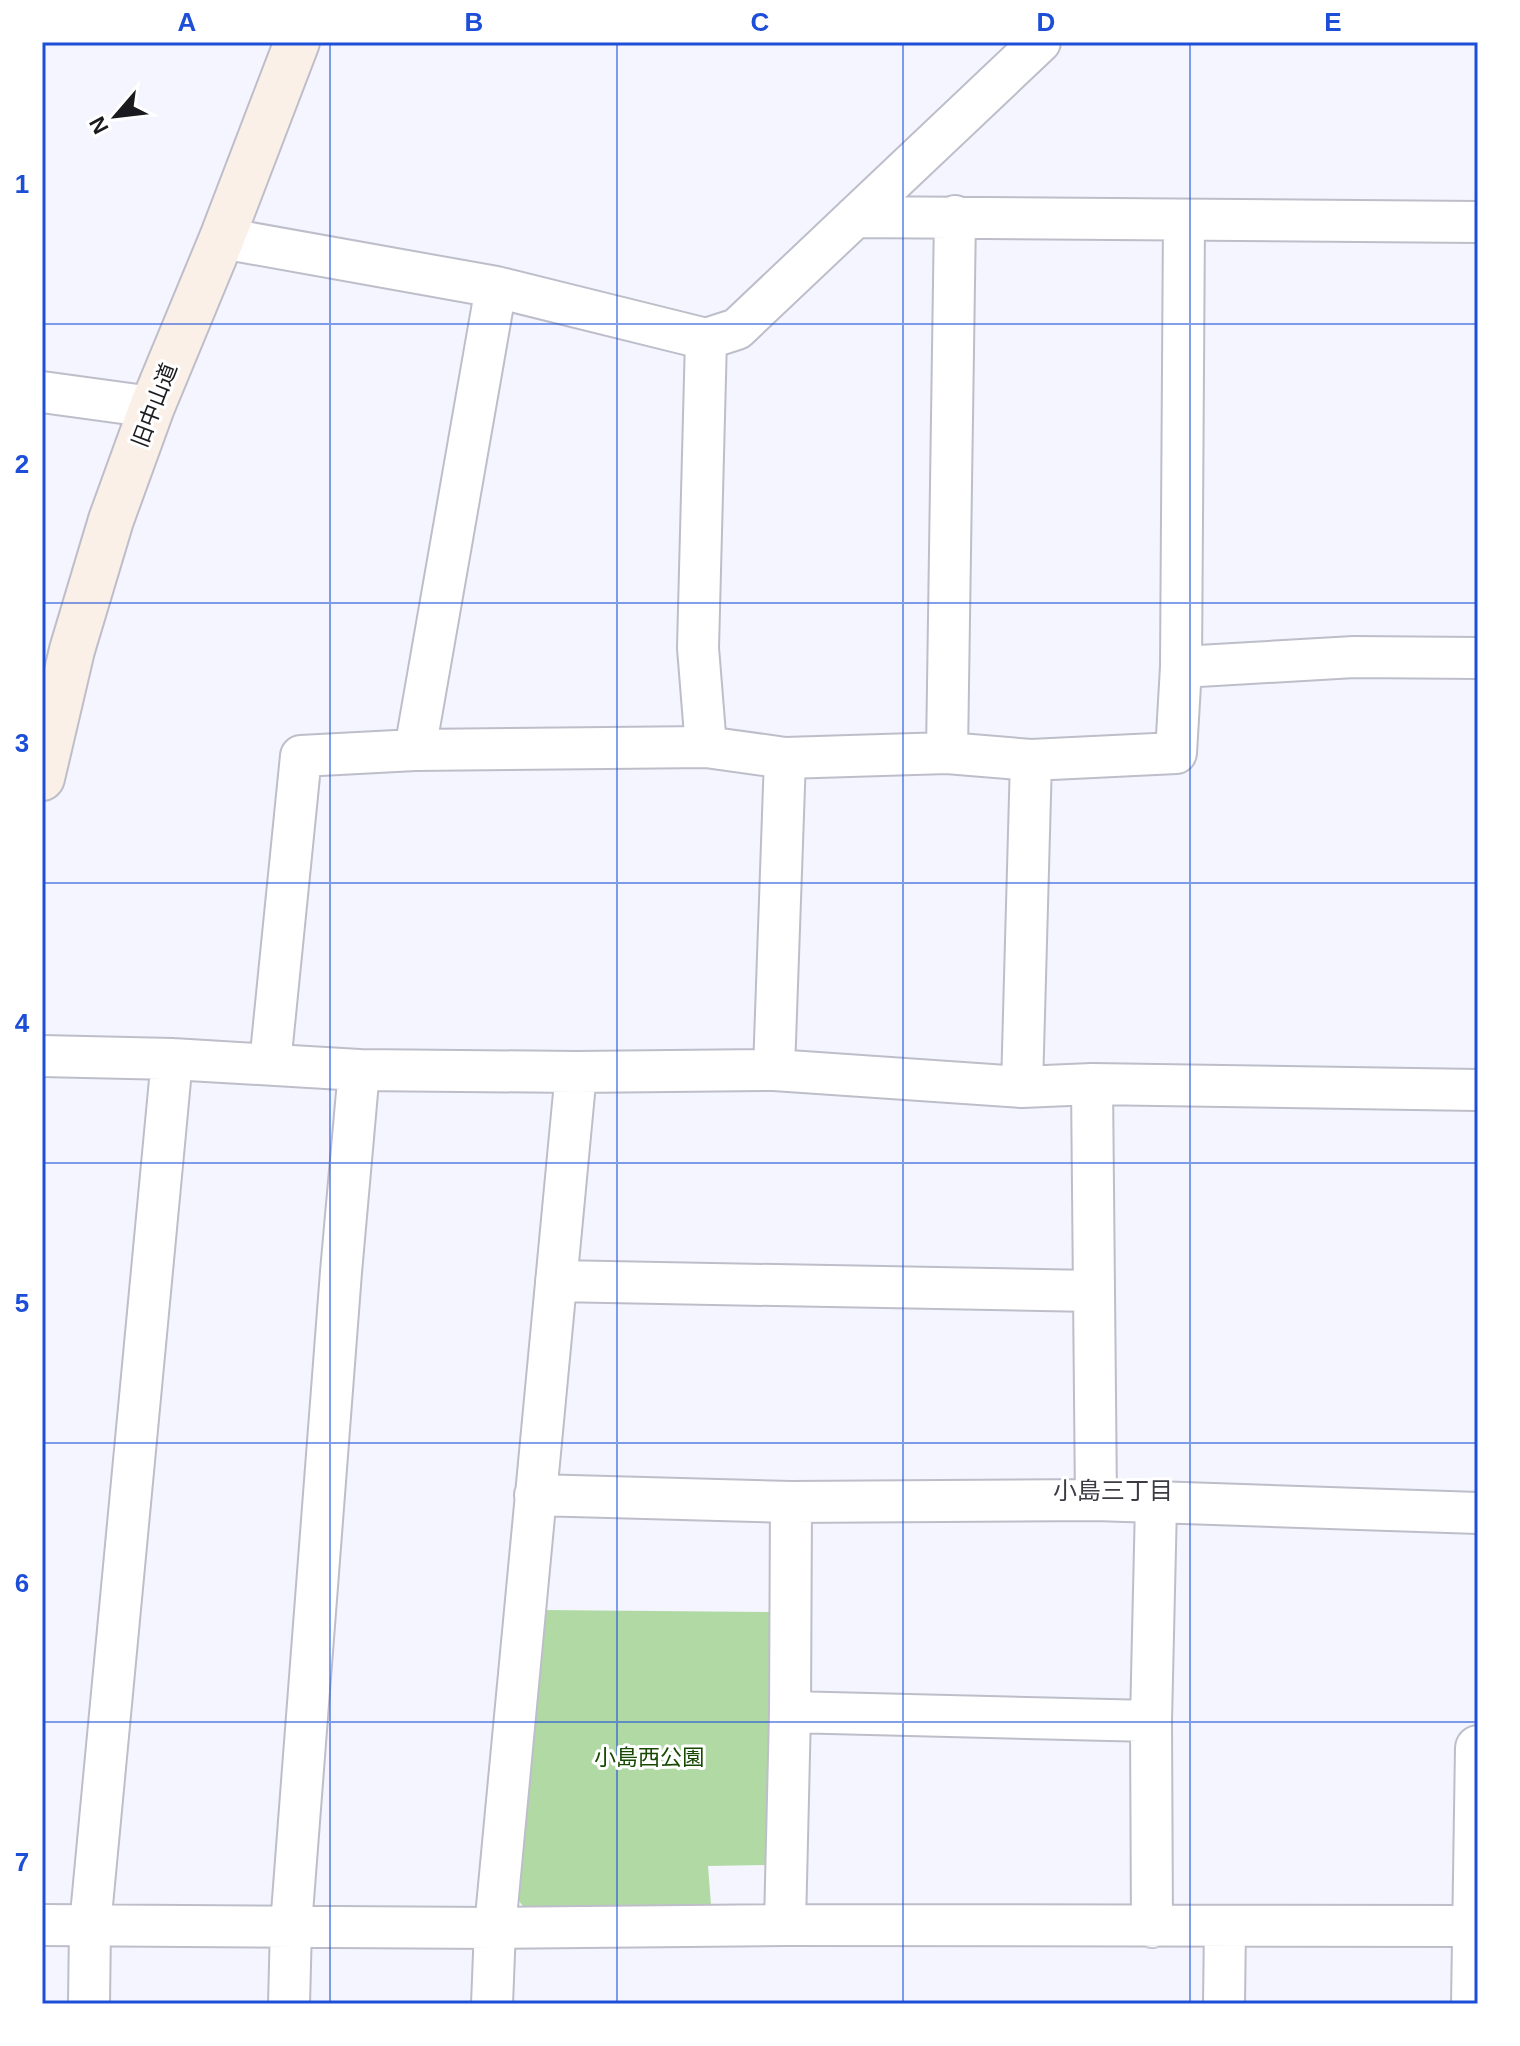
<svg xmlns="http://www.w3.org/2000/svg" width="1520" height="2046" viewBox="0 0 1520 2046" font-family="Arial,'Noto Sans JP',sans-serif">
	<rect width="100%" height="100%" fill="#f4f5fe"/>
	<!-- green -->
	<path fill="#b1d9a4" d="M543 1610 773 1612 769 1865 708 1866 711 1905 525 1909 510 1889Z"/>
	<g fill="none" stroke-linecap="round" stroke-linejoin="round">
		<!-- minor casing -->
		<g stroke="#bdbec9" stroke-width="44">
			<path id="minor" d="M855 217 1478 222
				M222 238 496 287 706 339 737 329 1040 42
				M42 392 152 407
				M1181 667 1354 657 1478 658
				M706 747 698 648 706 339
				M415 750 496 287
				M947 753 955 216
				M42 1056 172 1059 359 1070 576 1072 774 1070 1022 1087 1092 1084 1478 1090
				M270 1064 301 756 415 750 706 747 785 758 947 753 1031 760 1176 753 1181 667 1184 220
				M774 1070 785 758
				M1092 1084 1096 1500
				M1022 1087 1031 760
				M556 1281 1092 1291
				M535 1495 791 1502 1096 1500 1478 1513
				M790 1712 1151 1721
				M42 1925 495 1928 785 1925 1478 1926
				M785 1925 790 1712 791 1502
				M1152 1927 1151 1721 1156 1504
				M89 2004 90 1926 172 1059
				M289 2004 291 1926 341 1272 359 1070
				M492 2004 495 1928 576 1072
				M1224 2004 1225 1926"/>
		</g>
		<!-- tertiary casing -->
		<g stroke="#bdbec9" stroke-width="48">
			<path id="tertiary" d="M1474 2004 1478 1748"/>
		</g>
		<!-- secondary casing -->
		<g stroke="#bdbec9" stroke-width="48">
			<path id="secondary" d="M42 778 72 650 111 520 152 407 222 238 297 42"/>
		</g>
		<!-- minor -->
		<use href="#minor" stroke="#fff" stroke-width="40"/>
		<!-- tertiary -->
		<use href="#tertiary" stroke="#fff" stroke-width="44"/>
		<!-- secondary -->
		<use href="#secondary" stroke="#fbf0e8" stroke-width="44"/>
	</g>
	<!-- grid -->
	<path fill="none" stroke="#1d4ed8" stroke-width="2" stroke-opacity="0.55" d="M330 42V2004M617 42V2004M903 42V2004M1190 42V2004M42 324H1478M42 603H1478M42 883H1478M42 1163H1478M42 1443H1478M42 1722H1478"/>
	<g text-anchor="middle" stroke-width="6" stroke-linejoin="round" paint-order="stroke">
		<!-- street labels -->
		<g font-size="22" fill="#1b1b1f" stroke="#fff">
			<text transform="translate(154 405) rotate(-69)" y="8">旧中山道</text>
		</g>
		<!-- park labels -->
		<g font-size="22" fill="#174900" stroke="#fff">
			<text x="649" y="1765">小島西公園</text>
		</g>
		<!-- neighbourhood labels -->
		<g font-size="24" fill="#3b3b44" stroke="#fff">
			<text x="1113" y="1499">小島三丁目</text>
		</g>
	</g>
	<!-- border -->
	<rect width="1520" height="2046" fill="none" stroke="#ffffff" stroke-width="88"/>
	<!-- north arrow -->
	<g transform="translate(116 116) rotate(242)" stroke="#ffffff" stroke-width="6" paint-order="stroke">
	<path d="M0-6L14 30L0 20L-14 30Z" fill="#1b1b1f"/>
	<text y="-12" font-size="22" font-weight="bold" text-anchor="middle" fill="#1b1b1f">N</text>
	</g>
	<rect x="44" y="44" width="1432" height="1958" fill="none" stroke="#1d4ed8" stroke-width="3"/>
	<g font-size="26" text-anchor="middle" font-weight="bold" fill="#1d4ed8">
		<text x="187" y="31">A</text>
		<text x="474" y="31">B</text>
		<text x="760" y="31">C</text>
		<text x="1046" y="31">D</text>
		<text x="1333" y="31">E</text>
		<text x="22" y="193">1</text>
		<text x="22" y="473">2</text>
		<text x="22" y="752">3</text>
		<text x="22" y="1032">4</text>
		<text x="22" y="1312">5</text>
		<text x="22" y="1592">6</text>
		<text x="22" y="1871">7</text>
	</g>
</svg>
